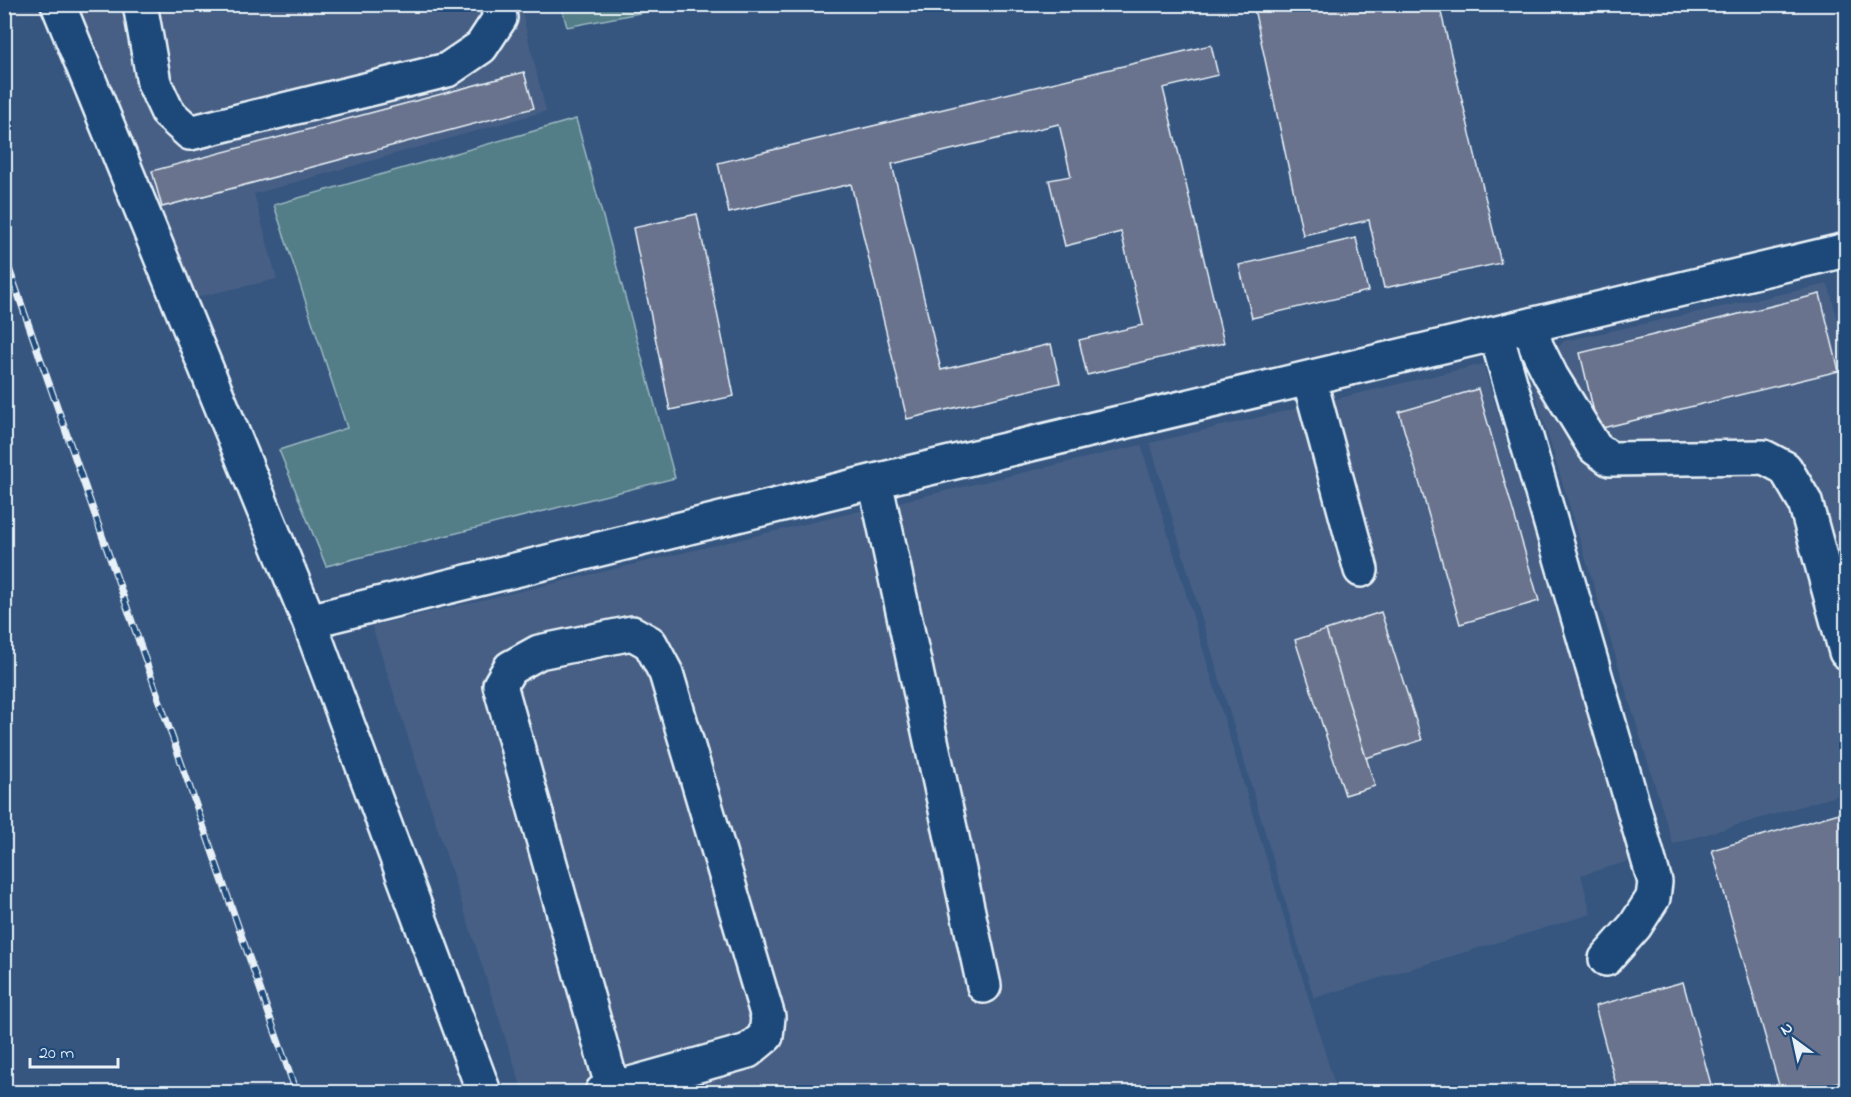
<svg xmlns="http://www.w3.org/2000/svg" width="1851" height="1097" viewBox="0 0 1851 1097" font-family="'Indie Flower',sans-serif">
	<rect width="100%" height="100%" fill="#365680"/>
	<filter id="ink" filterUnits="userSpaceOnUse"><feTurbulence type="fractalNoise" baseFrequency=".0167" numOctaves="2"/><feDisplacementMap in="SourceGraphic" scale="12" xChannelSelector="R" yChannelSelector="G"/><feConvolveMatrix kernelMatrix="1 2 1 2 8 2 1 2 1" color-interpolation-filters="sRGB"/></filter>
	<g filter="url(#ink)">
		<!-- built -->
		<path fill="#465f84" d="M76 5H520L546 111 254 194 277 279 192 298Z
			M1828 284 1846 350V793L1673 844 1530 377 1564 341Z
			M1483 364 1633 860 1581 875 1591 914 1314 998 1150 443Z
			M1141 445 1337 1092H523L372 626Z"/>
		<!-- green -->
		<path fill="#527e87" stroke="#9db8c0" stroke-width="1.5" d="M561 5V4L681 5 567 27Z
			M576 119 675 478 326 566 279 450 347 428 274 205Z"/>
		<!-- building -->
		<path fill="#6b738d" stroke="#e8f1f8" stroke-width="1.5" d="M1253 4H1439L1501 263 1384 288 1369 220 1303 235Z
			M1211 45 1218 75 1163 88 1224 343 1087 375 1079 340 1143 325 1121 232 1065 246 1049 180 1071 176 1059 124 892 164 941 370 1051 344 1060 383 907 419 851 184 729 213 718 163Z
			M524 72 534 108 162 207 152 171Z
			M697 214 734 396 670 410 633 228Z
			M1356 238 1368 291 1252 318 1239 265Z
			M1820 294 1839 371 1598 429 1580 353Z
			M1478 389 1539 601 1460 624 1399 412Z
			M1381 612 1422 740 1366 758 1326 630Z
			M1326 630 1375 786 1345 795 1295 640Z
			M1846 811V1080L1801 1092H1781L1712 850Z
			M1683 982 1713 1092H1618L1595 1006Z"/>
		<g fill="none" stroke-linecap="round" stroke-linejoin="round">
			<!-- minor casing -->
			<g stroke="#e8f1f8" stroke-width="38">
				<path id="minor" d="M58 4 309 621 484 1092
					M140 4 154 83 168 113 190 133 447 70 481 47 500 18 497 4
					M1532 325 1536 346 1551 376 1595 448 1610 459 1764 457 1785 468 1805 502 1846 652
					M1496 334 1655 882 1653 898 1635 926 1606 959
					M1309 378 1361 570
					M875 481 984 986
					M309 621 875 481 1846 250
					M602 1092 748 1051 766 1036 768 1017 666 673 650 643 632 633 539 652 510 668 500 685 613 1089"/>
			</g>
			<!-- minor -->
			<use href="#minor" stroke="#1f4a7a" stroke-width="33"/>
			<!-- rail casing -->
			<g stroke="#e8f1f8" stroke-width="7">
				<path id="rail" d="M4 254 296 1092"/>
			</g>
			<!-- rail -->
			<use href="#rail" stroke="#1f4a7a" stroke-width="4.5" stroke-dasharray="14" stroke-linecap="butt"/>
		</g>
	</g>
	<!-- margin -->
	<rect width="1851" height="1097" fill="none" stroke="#1f4a7a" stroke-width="24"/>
	<rect x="12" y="12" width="1827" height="1073" fill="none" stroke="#e8f1f8" stroke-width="2" filter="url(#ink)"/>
	<!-- north arrow -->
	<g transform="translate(1794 1040) rotate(327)" stroke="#1f4a7a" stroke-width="4.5" paint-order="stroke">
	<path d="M0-4.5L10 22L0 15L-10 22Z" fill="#e8f1f8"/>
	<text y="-9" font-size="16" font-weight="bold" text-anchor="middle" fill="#e8f1f8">N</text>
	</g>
	<!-- scale -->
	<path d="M30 1058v9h88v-9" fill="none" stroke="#e8f1f8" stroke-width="3"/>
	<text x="39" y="1058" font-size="18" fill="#e8f1f8" stroke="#1f4a7a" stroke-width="4.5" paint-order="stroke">20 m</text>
</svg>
